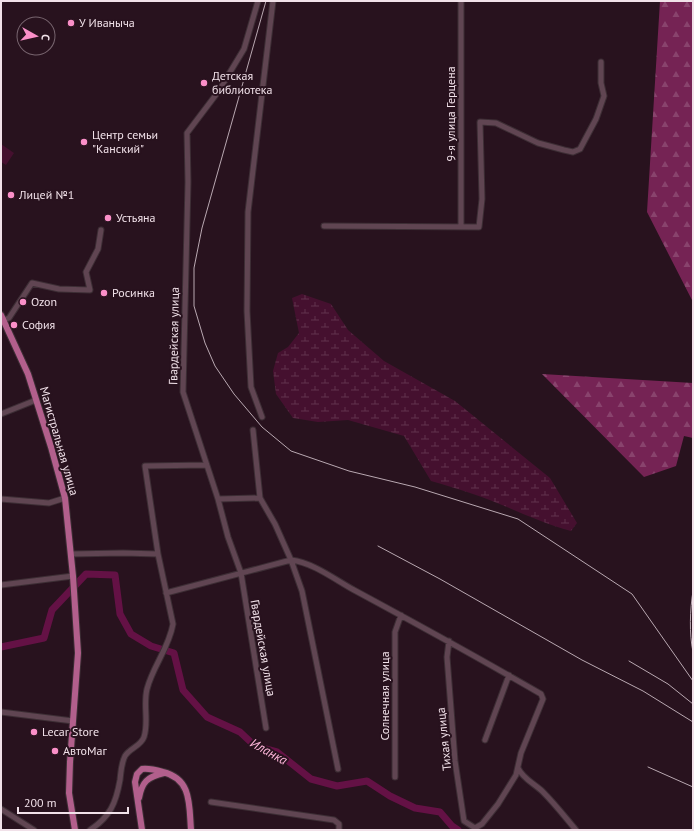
<svg xmlns="http://www.w3.org/2000/svg" width="694" height="831" viewBox="0 0 694 831" font-family="'PT Sans',sans-serif">
	<defs>
		<pattern id="forest-firs" width="22" height="20" patternUnits="userSpaceOnUse"><rect width="22" height="20" fill="#752354"/><path d="M5 1l3.5 6h-7zM16 11l3.5 6h-7z" fill="#89436d"/></pattern>
		<pattern id="wetland-marsh" width="20" height="14" patternUnits="userSpaceOnUse"><rect width="20" height="14" fill="#45102f"/><path d="M1 5h8M5 5V1M11 12h8M15 12V8" fill="none" stroke="#60324d"/></pattern>
	</defs>
	<rect width="100%" height="100%" fill="#28121e"/>
	<!-- forest -->
	<path fill="url(#forest-firs)" d="M660 1H693V302L647 212Z
		M542 374 693 383V438L684 436 676 466 644 477Z"/>
	<!-- wetland -->
	<path fill="url(#wetland-marsh)" d="M302 294 331 304 348 330 384 361 455 401 550 478 577 523 571 531C537 522 506 505 473 494 459 489 445 485 431 481L404 436 348 420 318 422 293 418 276 394 273 371 278 353 288 347 299 333 292 298Z"/>
	<!-- pitch -->
	<path fill="#45102f" d="M1 144 14 153 6 165 1 162Z"/>
	<g fill="none" stroke-linecap="round" stroke-linejoin="round">
		<!-- river -->
		<path stroke="#641145" stroke-width="7" d="M1 647 44 638 52 610 86 574 115 575 120 614 131 634 151 646 174 653 183 690 207 717 240 732 255 746 277 752 311 779 337 786 367 781 390 796 415 808 440 812 452 826 458 830"/>
		<!-- minor casing -->
		<g stroke="#3d2e35" stroke-width="7">
			<path id="minor" d="M258 1 244 49 218 92 187 133 188 182 183 392 218 499 228 537 241 573 266 728
				M461 1V227
				M324 226 479 227 482 199 480 122 496 123 538 143 564 150 573 152 580 149 596 119 604 96 601 83V62
				M1 321 9 318 32 283 59 289 90 290 86 272 98 249 101 230
				M1 414 36 400
				M262 417 251 387 247 311 248 212 273 1
				M253 430 260 498 275 524 291 560 302 591 338 769
				M1 499 49 503 65 498
				M218 499 260 498
				M71 554 123 553 158 554 173 624C169 648 153 666 147 689 143 705 149 722 144 737 141 746 130 748 125 756 121 764 121 772 120 780 116 803 110 817 90 830
				M158 554 145 466 206 465
				M1 585 73 576
				M166 593 291 560C314 563 334 579 354 590 417 624 479 658 541 694L543 699 521 753 516 775 498 804 482 824 475 828 464 821 455 761 447 657 449 641
				M1 712 73 721
				M485 740 509 675
				M518 768C523 779 535 784 543 792 555 804 565 817 576 830
				M395 777V632L401 615
				M211 802 334 820 339 824V830
				M1 809 34 830"/>
		</g>
		<!-- major casing -->
		<g stroke="#3d2e35" stroke-width="8">
			<path id="major" d="M1 315 28 374 51 447 65 498 73 576 78 653 70 762 69 793 75 830
				M139 798C142 782 147 777 164 773
				M142 830 135 782 137 774 142 769C149 768 156 770 163 772 192 779 189 805 191 830"/>
		</g>
		<!-- minor -->
		<use href="#minor" stroke="#604552" stroke-width="5"/>
		<!-- major -->
		<use href="#major" stroke="#b25f8c" stroke-width="6"/>
		<!-- rail -->
		<path stroke="#b9a8b1" stroke-width="1" d="M266 1 202 228 194 268V306L205 343 215 366 234 394 262 427 291 451 349 471 415 487 518 519 632 594 693 681
			M378 546 440 579 582 660 643 691 693 722
			M693 591C690 610 689 633 693 652
			M629 661 668 684 693 704
			M648 767 693 787"/>
	</g>
	<!-- markers -->
	<g fill="#fa8fc8" stroke="#28121e" stroke-width="1.5">
		<circle cx="71" cy="23" r="4"/>
		<circle cx="204" cy="83" r="4"/>
		<circle cx="84" cy="142" r="4"/>
		<circle cx="11" cy="195" r="4"/>
		<circle cx="108" cy="218" r="4"/>
		<circle cx="104" cy="293" r="4"/>
		<circle cx="23" cy="302" r="4"/>
		<circle cx="14" cy="325" r="4"/>
		<circle cx="34" cy="732" r="4"/>
		<circle cx="55" cy="751" r="4"/>
	</g>
	<g text-anchor="middle" stroke-width="4" stroke-linejoin="round" paint-order="stroke">
		<!-- poi labels -->
		<g font-size="12" fill="#f1e1e9" stroke="#28121e" text-anchor="start">
			<text x="79" y="27">У Иваныча</text>
			<text x="212" y="80">Детская<tspan x="212" dy="14">библиотека</tspan></text>
			<text x="92" y="139">Центр семьи<tspan x="92" dy="14">"Канский"</tspan></text>
			<text x="19" y="199">Лицей №1</text>
			<text x="116" y="222">Устьяна</text>
			<text x="112" y="297">Росинка</text>
			<text x="31" y="306">Ozon</text>
			<text x="22" y="329">София</text>
			<text x="42" y="736">Lecar Store</text>
			<text x="63" y="755">АвтоМаг</text>
		</g>
		<!-- street labels -->
		<g font-size="12" fill="#f1e1e9" stroke="#28121e">
			<text transform="translate(451 114) rotate(-90)" y="4">9-я улица Герцена</text>
			<text transform="translate(174 336) rotate(-89)" y="4">Гвардейская улица</text>
			<text transform="translate(59 441) rotate(74)" y="4">Магистральная улица</text>
			<text transform="translate(263 648) rotate(80)" y="4">Гвардейская улица</text>
			<text transform="translate(385 696) rotate(-90)" y="4">Солнечная улица</text>
			<text transform="translate(444 739) rotate(-96)" y="4">Тихая улица</text>
		</g>
		<!-- water labels -->
		<g font-size="13" font-style="italic" fill="#ffb7db" stroke="#28121e">
			<text transform="translate(269 751) rotate(29)" y="5">Иланка</text>
		</g>
	</g>
	<!-- border -->
	<rect width="694" height="831" fill="none" stroke="#f1e1e9" stroke-width="4"/>
	<!-- north arrow -->
	<g transform="translate(36 36) rotate(98)"><circle r="19" fill="#28121e" stroke="#78656f"/>
	<path d="M0-3L7 15L0 10L-7 15Z" fill="#fa8fc8"/>
	<text y="-6" font-size="11" font-weight="bold" text-anchor="middle" fill="#f1e1e9">С</text>
	</g>
	<!-- scale -->
	<path d="M18 807v6h110v-6" fill="none" stroke="#f1e1e9" stroke-width="2"/>
	<text x="24" y="807" font-size="12" fill="#f1e1e9" stroke="#28121e" stroke-width="3" paint-order="stroke">200 m</text>
</svg>
